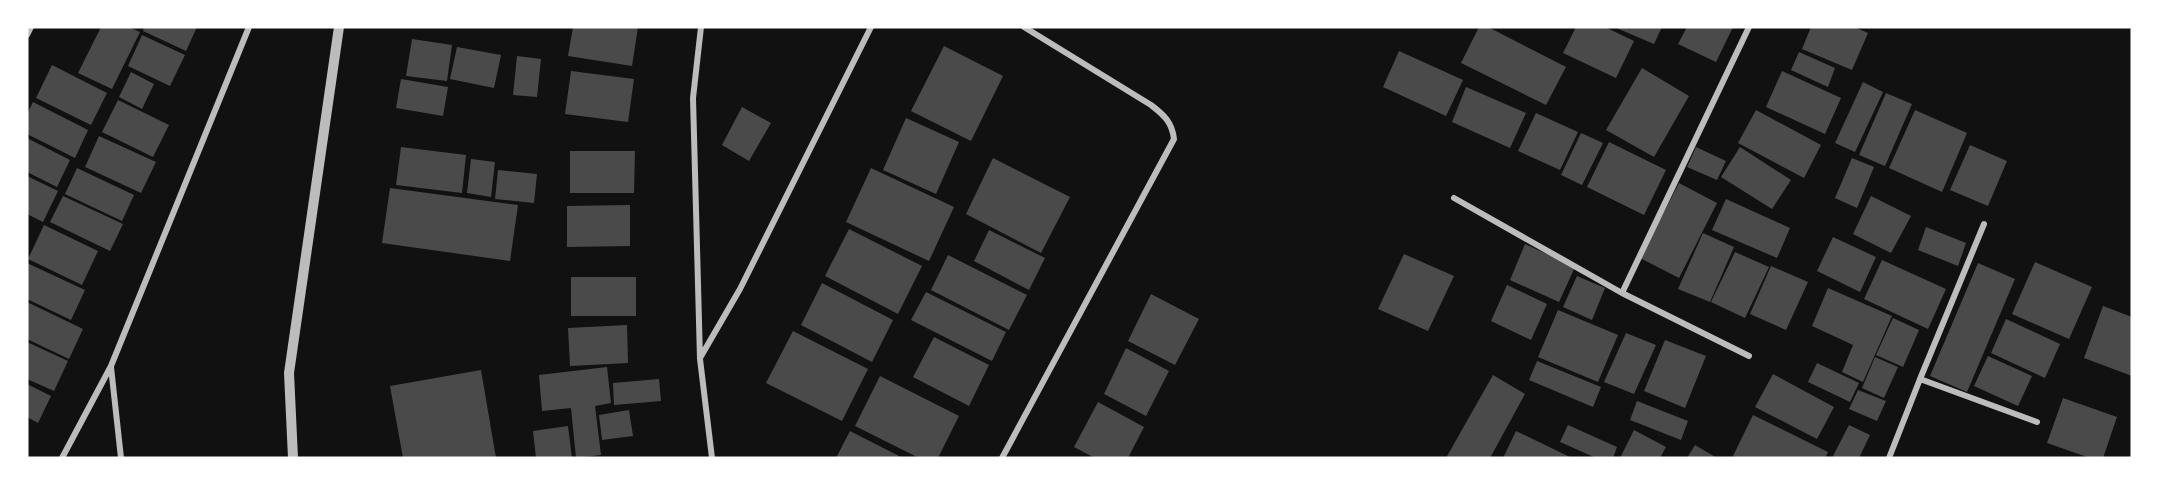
<svg xmlns="http://www.w3.org/2000/svg" width="2159" height="485" viewBox="0 0 2159 485" font-family="Arial,sans-serif">
	<rect width="100%" height="100%" fill="#111"/>
	<!-- building -->
	<path fill="#4a4a4a" d="M101 27H129L140 32 112 89 78 73Z
		M144 27H197L186 51 143 31Z
		M573 27H638L632 66 568 56Z
		M1479 27H1488L1566 67 1546 105 1461 63Z
		M1576 27H1605L1634 41 1616 78 1563 53Z
		M1614 27H1662L1654 44Z
		M1687 27H1733L1716 62 1678 44Z
		M1811 27H1854L1868 33 1852 70 1802 49Z
		M142 35 185 55 170 86 128 66Z
		M412 39 452 45 447 81 406 76Z
		M944 46 1003 76 971 141 911 111Z
		M457 47 501 55 494 88 450 79Z
		M1399 51 1463 80 1446 116 1383 87Z
		M1799 52 1835 68 1828 87 1791 70Z
		M517 56 541 59 537 97 513 95Z
		M52 65 107 93 91 125 36 98Z
		M1642 68 1689 96 1654 157 1606 130Z
		M571 71 634 79 628 122 565 114Z
		M1782 71 1841 98 1825 134 1766 107Z
		M131 72 154 84 142 109 119 97Z
		M401 79 448 87 443 116 396 108Z
		M1863 82 1883 92 1855 152 1835 143Z
		M1466 87 1526 113 1510 148 1452 122Z
		M1886 93 1912 104 1885 166 1859 155Z
		M118 100 169 125 153 157 102 132Z
		M33 102 88 130 75 158 27 134V114Z
		M742 107 771 123 749 161 722 145Z
		M1756 110 1821 145 1804 178 1738 143Z
		M1915 110 1967 133 1942 192 1889 168Z
		M1536 113 1578 132 1560 170 1518 151Z
		M906 118 959 142 936 194 883 170Z
		M1581 133 1603 143 1582 185 1561 175Z
		M99 136 156 162 141 193 85 167Z
		M27 138 70 160 57 187 27 172Z
		M1609 142 1666 170 1644 215 1587 187Z
		M1970 145 2007 161 1988 206 1950 190Z
		M401 147 466 155 462 193 396 185Z
		M1696 147 1726 161 1717 180 1687 167Z
		M1740 147 1791 180 1772 209 1721 177Z
		M570 151H635L634 193H570Z
		M993 158 1070 197 1041 253 966 214Z
		M1852 158 1874 167 1857 208 1835 198Z
		M471 159 495 162 491 197 467 193Z
		M77 168 134 195 122 221 65 194Z
		M871 168 954 207 929 261 846 222Z
		M498 170 537 174 534 203 495 199Z
		M27 176 58 191 43 222 27 214Z
		M1679 183 1717 203 1679 278 1640 258Z
		M390 188 518 205 510 261 382 243Z
		M63 196 123 224 110 251 50 222Z
		M1871 196 1911 216 1891 253 1853 234Z
		M1726 199 1790 228 1777 258 1712 230Z
		M630 205V246L567 247V206Z
		M44 225 98 251 82 285 28 259Z
		M1926 227 1966 243 1958 266 1918 250Z
		M849 229 922 266 898 314 825 276Z
		M989 230 1045 258 1029 290 974 261Z
		M1703 233 1734 247 1710 302 1678 289Z
		M1833 237 1876 257 1860 292 1817 271Z
		M1525 244 1575 267 1559 302 1510 280Z
		M1735 252 1769 267 1745 318 1711 302Z
		M1404 254 1454 276 1428 331 1378 309Z
		M948 255 1027 295 1009 330 931 290Z
		M1882 260 1946 289 1928 329 1864 299Z
		M2035 262 2092 287 2069 339 2012 314Z
		M27 263 85 290 71 320 27 299Z
		M1978 263 2015 279 1967 392 1930 376Z
		M1771 266 1808 282 1786 330 1750 314Z
		M1577 276 1605 288 1592 320 1563 307Z
		M571 277H636V316H571Z
		M822 283 893 320 872 362 801 325Z
		M1507 285 1547 304 1531 340 1491 321Z
		M1828 288 1892 316 1863 382 1842 372 1853 345 1812 326Z
		M926 292 1006 332 992 361 911 320Z
		M1151 294 1199 319 1175 365 1128 341Z
		M27 302 83 329 69 359 27 339Z
		M2103 306 2132 317V376L2084 358Z
		M1558 310 1618 335 1598 382 1538 357Z
		M1893 318 1919 330 1903 367 1876 355Z
		M2006 319 2060 344 2045 378 1991 353Z
		M627 325 628 363 570 366 568 328Z
		M793 331 868 369 842 421 766 383Z
		M1626 333 1656 345 1634 394 1604 382Z
		M934 337 989 365 969 406 913 377Z
		M1665 340 1706 356 1685 408 1644 391Z
		M27 342 68 361 54 391 27 379Z
		M1126 348 1169 371 1146 416 1104 394Z
		M1988 356 2032 376 2018 406 1974 386Z
		M1875 357 1898 367 1884 398 1862 388Z
		M1537 361 1601 387 1593 407 1529 380Z
		M1817 363 1859 383 1850 402 1808 382Z
		M607 367 611 403 595 406 601 455 576 458 571 408 542 411 539 375Z
		M481 370 496 458H403L390 386Z
		M1773 374 1834 407 1817 439 1755 407Z
		M1493 375 1525 394 1490 458H1446Z
		M880 376 959 416 938 458H919L855 426Z
		M659 379 661 401 614 405 613 383Z
		M27 384 51 396 38 423 27 417Z
		M1858 390 1886 401 1877 421 1849 409Z
		M2063 398 2117 417 2103 458H2090L2047 443Z
		M1637 401 1688 421 1681 440 1630 420Z
		M1098 402 1144 427 1128 458H1095L1074 447Z
		M629 410 633 436 602 440 599 415Z
		M1753 415 1828 452 1825 458H1738L1733 456Z
		M1568 425 1617 447 1613 458H1596L1560 442Z
		M1849 425 1870 435 1859 458H1832Z
		M568 426 572 458H536L533 431Z
		M1634 430 1666 447 1660 458H1620Z
		M850 431 903 458H836Z
		M1516 431 1572 458H1503Z
		M1695 445 1717 458H1687Z"/>
	<g fill="none" stroke-linecap="round" stroke-linejoin="round">
		<!-- minor -->
		<path stroke="#bcbcbc" stroke-width="6" d="M701 27 693 98 700 359 712 458
			M27 35 31 27
			M1454 198 1622 293 1749 356
			M1622 293 1749 27
			M700 358 740 289 871 27
			M111 367 121 458
			M1920 379 1984 224
			M62 458 111 366 249 27
			M1002 458 1174 139C1172 122 1164 115 1151 105L1024 27
			M1889 458 1920 379 2037 422"/>
		<!-- tertiary -->
		<path stroke="#bcbcbc" stroke-width="10" d="M293 458 289 373 339 27"/>
	</g>
	<!-- border -->
	<rect width="2159" height="485" fill="none" stroke="#ffffff" stroke-width="57"/>
</svg>
